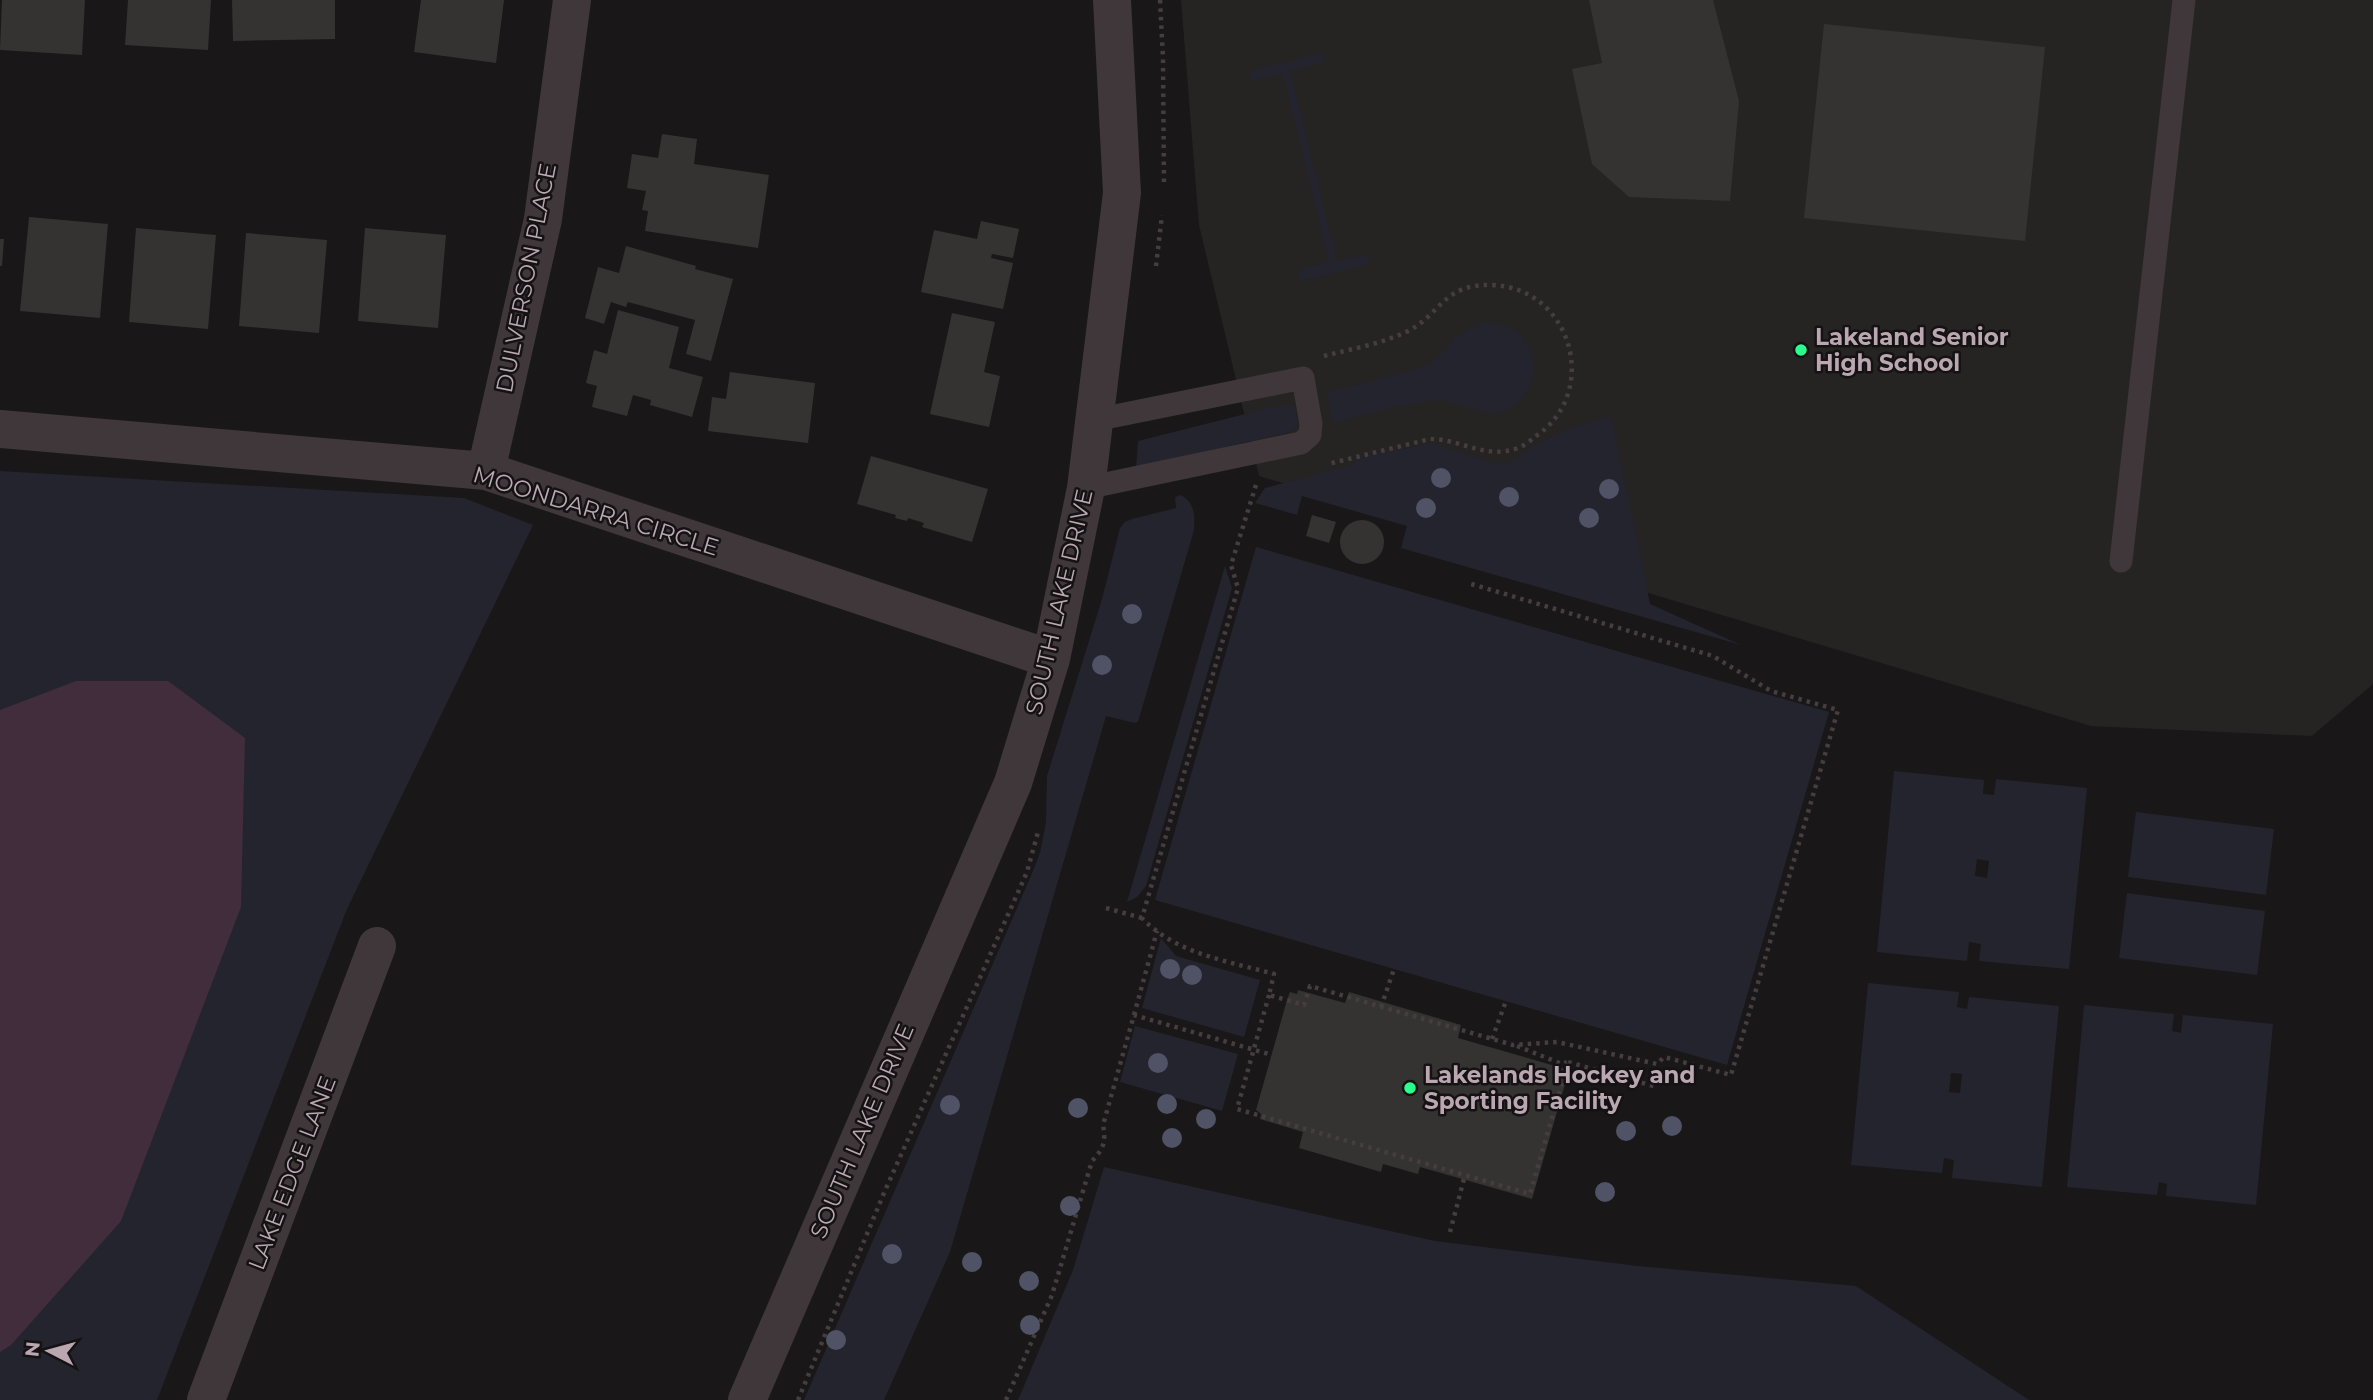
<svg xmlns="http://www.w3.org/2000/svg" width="2373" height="1400" viewBox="0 0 2373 1400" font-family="Montserrat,sans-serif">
	<rect width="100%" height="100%" fill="#191717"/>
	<!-- built -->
	<path fill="#262323" d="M1181 0H2373V684L2312 736 2091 726 1259 476 1199 225Z"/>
	<!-- green -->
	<path fill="#24242f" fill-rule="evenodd" d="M1322 53 1325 62 1290 71 1337 261 1368 254 1370 264 1300 281 1298 270 1329 262 1283 74 1252 81 1250 71Z
		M1484 323C1498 323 1512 326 1523 338 1532 348 1536 365 1533 378 1530 387 1525 395 1519 401 1498 423 1477 409 1454 403 1444 400 1432 400 1422 402 1392 406 1362 416 1333 423L1327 393 1427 366C1450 350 1453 331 1484 323Z
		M1281 405H1290L1295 408 1298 421 1294 431 1136 468 1138 441Z
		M1611 416 1650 604 1741 645 1401 548 1407 526 1302 496 1297 515 1255 503 1265 488 1352 465 1360 458 1433 443 1490 462 1504 463 1517 458 1533 446 1569 429Z
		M0 471 464 498 533 525 347 909 157 1400H0Z
		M1181 495C1195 503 1195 516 1194 530L1138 722 1135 723 1106 716 950 1252 884 1400H804L1033 871 1040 853 1046 822 1047 776 1102 599 1120 528 1125 522 1132 519 1176 508 1175 497Z
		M1256 547 1829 712 1727 1065 1155 900Z
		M1225 566 1232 588 1146 886 1137 897 1127 902Z
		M1894 771 1984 780 1983 794 1994 795 1996 779 2087 788 2069 969 1979 961 1981 944 1969 942 1967 961 1877 952ZM1977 859 1989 861 1987 878 1975 876Z
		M2136 812 2274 829 2266 895 2128 877Z
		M2127 893 2265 911 2257 975 2119 958Z
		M1161 938 1176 956 1260 980 1244 1037 1142 1008Z
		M1868 983 1959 992 1957 1007 1967 1009 1969 997 2059 1006 2042 1187 1952 1178 1954 1160 1944 1158 1942 1173 1851 1165ZM1951 1073 1962 1074 1960 1093 1949 1092Z
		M2084 1005 2174 1014 2172 1031 2181 1033 2183 1015 2273 1024 2256 1205 2166 1196 2167 1184 2159 1182 2157 1195 2067 1187Z
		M1135 1026 1238 1054 1222 1111 1120 1082Z
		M1104 1167 1435 1241 1638 1266 1856 1286 2029 1400H1018L1073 1270Z"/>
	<!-- water -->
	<path fill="#412d3c" d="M76 681H168L245 738 241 907 121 1221 11 1345 0 1352V710Z"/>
	<!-- building -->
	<path fill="#353232" d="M2 0H85L82 55 0 50Z
		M128 0H211L208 50 125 45Z
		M232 0H335V39L233 41Z
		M421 0H504L496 63 414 52Z
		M1589 0H1713L1739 101 1730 201 1629 197 1592 164 1572 69 1602 63Z
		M1824 24 2045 47 2025 241 1804 218Z
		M662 134 697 139 694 164 769 175 758 248 645 231 648 211 642 210 646 191 627 188 632 154 658 158Z
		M29 217 108 224 100 318 20 311Z
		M981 221 1019 229 1013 258 992 254 991 258 1013 263 1003 309 921 292 934 230 977 239Z
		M136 228 216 235 208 329 129 322Z
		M365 228 446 235 438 328 358 321Z
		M246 233 327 240 319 333 239 326Z
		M0 239H4L2 266H0Z
		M626 246 696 266 695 269 733 279 711 361 686 354 695 320 628 302 626 307 611 302 604 324 585 318 598 267 619 273Z
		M618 310 679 327 669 368 703 377 692 417 650 405 651 400 633 395 627 416 592 407 597 386 586 383 594 350 607 354Z
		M952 313 995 322 984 372 1000 376 989 427 930 414Z
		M730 372 815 383 808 443 708 431 712 397 726 399Z
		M871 456 988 489 972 542 922 527 924 523 908 518 907 521 895 518 896 515 857 504Z
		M1312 515 1336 522 1329 543 1306 536Z
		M1340 542a22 22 0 1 1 44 0a22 22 0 1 1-44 0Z
		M1298 990 1345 1003 1349 992 1461 1025 1458 1038 1569 1070 1532 1199 1420 1167 1418 1174 1383 1164 1381 1172 1299 1148 1303 1132 1260 1119 1261 1114 1256 1110 1287 1000 1290 992 1297 994Z"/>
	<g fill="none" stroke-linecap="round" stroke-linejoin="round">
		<!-- path -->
		<path stroke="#463d41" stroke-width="4.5" stroke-dasharray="3.5 5" stroke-linecap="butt" d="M1160 0 1163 58 1164 186
			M1156 266 1162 215
			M1324 356C1351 349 1381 344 1406 332 1440 316 1443 283 1492 285 1572 288 1601 392 1536 436 1531 440 1524 446 1518 448 1486 460 1461 439 1430 439L1328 464
			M1256 485 1231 565 1238 588 1142 918C1176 954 1228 961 1274 974L1269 995 1304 1005 1310 986 1513 1045 1557 1042 1657 1064 1664 1057 1731 1075 1838 710 1771 691 1713 656 1468 583
			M1106 908 1142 918
			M1269 995 1237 1109 1530 1194 1568 1062 1657 1087
			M1381 1007 1394 969
			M1134 1015 1157 931
			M1492 1039 1506 1001
			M1517 1046 1562 1064 1567 1062
			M1450 1232 1465 1175
			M798 1400 884 1193 1027 872 1038 832
			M1006 1400 1052 1295 1092 1161C1104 1148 1106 1142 1103 1125L1134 1015 1272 1055"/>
		<!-- service -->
		<path stroke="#3f373a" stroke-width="23" d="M1086 488 1301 443 1310 435 1311 424 1303 378 1095 420
			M2121 561 2184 0"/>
		<!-- minor -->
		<path stroke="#3f373a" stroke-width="38" d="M0 429 486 471 1051 659
			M486 471 543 219 572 0
			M206 1400 377 946
			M747 1400 1013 783 1051 659 1086 488 1122 193 1112 0"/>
	</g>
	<!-- trees -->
	<g fill="#505266">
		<circle cx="1441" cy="478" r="10"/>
		<circle cx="1609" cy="489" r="10"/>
		<circle cx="1509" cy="497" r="10"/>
		<circle cx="1426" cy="508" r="10"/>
		<circle cx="1589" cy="518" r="10"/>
		<circle cx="1132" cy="614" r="10"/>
		<circle cx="1102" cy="665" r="10"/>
		<circle cx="1170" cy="969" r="10"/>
		<circle cx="1192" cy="975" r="10"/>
		<circle cx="1158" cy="1063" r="10"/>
		<circle cx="1167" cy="1104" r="10"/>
		<circle cx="950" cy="1105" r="10"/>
		<circle cx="1078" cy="1108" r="10"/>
		<circle cx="1206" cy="1119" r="10"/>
		<circle cx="1672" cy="1126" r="10"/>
		<circle cx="1626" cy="1131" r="10"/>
		<circle cx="1172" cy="1138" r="10"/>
		<circle cx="1605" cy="1192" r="10"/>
		<circle cx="1070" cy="1206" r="10"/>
		<circle cx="892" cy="1254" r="10"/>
		<circle cx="972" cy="1262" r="10"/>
		<circle cx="1029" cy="1281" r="10"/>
		<circle cx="1030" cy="1325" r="10"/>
		<circle cx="836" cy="1340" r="10"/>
	</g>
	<!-- markers -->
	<g fill="#29ff8d" stroke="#141212" stroke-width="2.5">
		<circle cx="1801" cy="350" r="7"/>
		<circle cx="1410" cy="1088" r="7"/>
	</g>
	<g text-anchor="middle" stroke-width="5" stroke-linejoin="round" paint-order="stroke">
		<!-- street labels -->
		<g font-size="23" fill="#baa7b1" stroke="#141212">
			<text transform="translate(526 278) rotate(-79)" y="8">DULVERSON PLACE</text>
			<text transform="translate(596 511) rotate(17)" y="8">MOONDARRA CIRCLE</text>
			<text transform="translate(1059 602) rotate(-77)" y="8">SOUTH LAKE DRIVE</text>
			<text transform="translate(862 1131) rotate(-67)" y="8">SOUTH LAKE DRIVE</text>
			<text transform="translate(292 1173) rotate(-69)" y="8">LAKE EDGE LANE</text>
		</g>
		<!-- poi labels -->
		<g font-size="23" font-weight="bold" fill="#baa7b1" stroke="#141212" text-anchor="start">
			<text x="1815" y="345">Lakeland Senior<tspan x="1815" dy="26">High School</tspan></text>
			<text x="1424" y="1083">Lakelands Hockey and<tspan x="1424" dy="26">Sporting Facility</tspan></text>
		</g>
	</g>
	<!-- north arrow -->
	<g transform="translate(49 1351) rotate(276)" stroke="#141212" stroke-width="5" paint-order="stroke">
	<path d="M0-5L12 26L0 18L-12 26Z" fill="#baa7b1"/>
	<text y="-10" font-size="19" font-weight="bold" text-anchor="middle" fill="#baa7b1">N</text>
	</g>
</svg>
